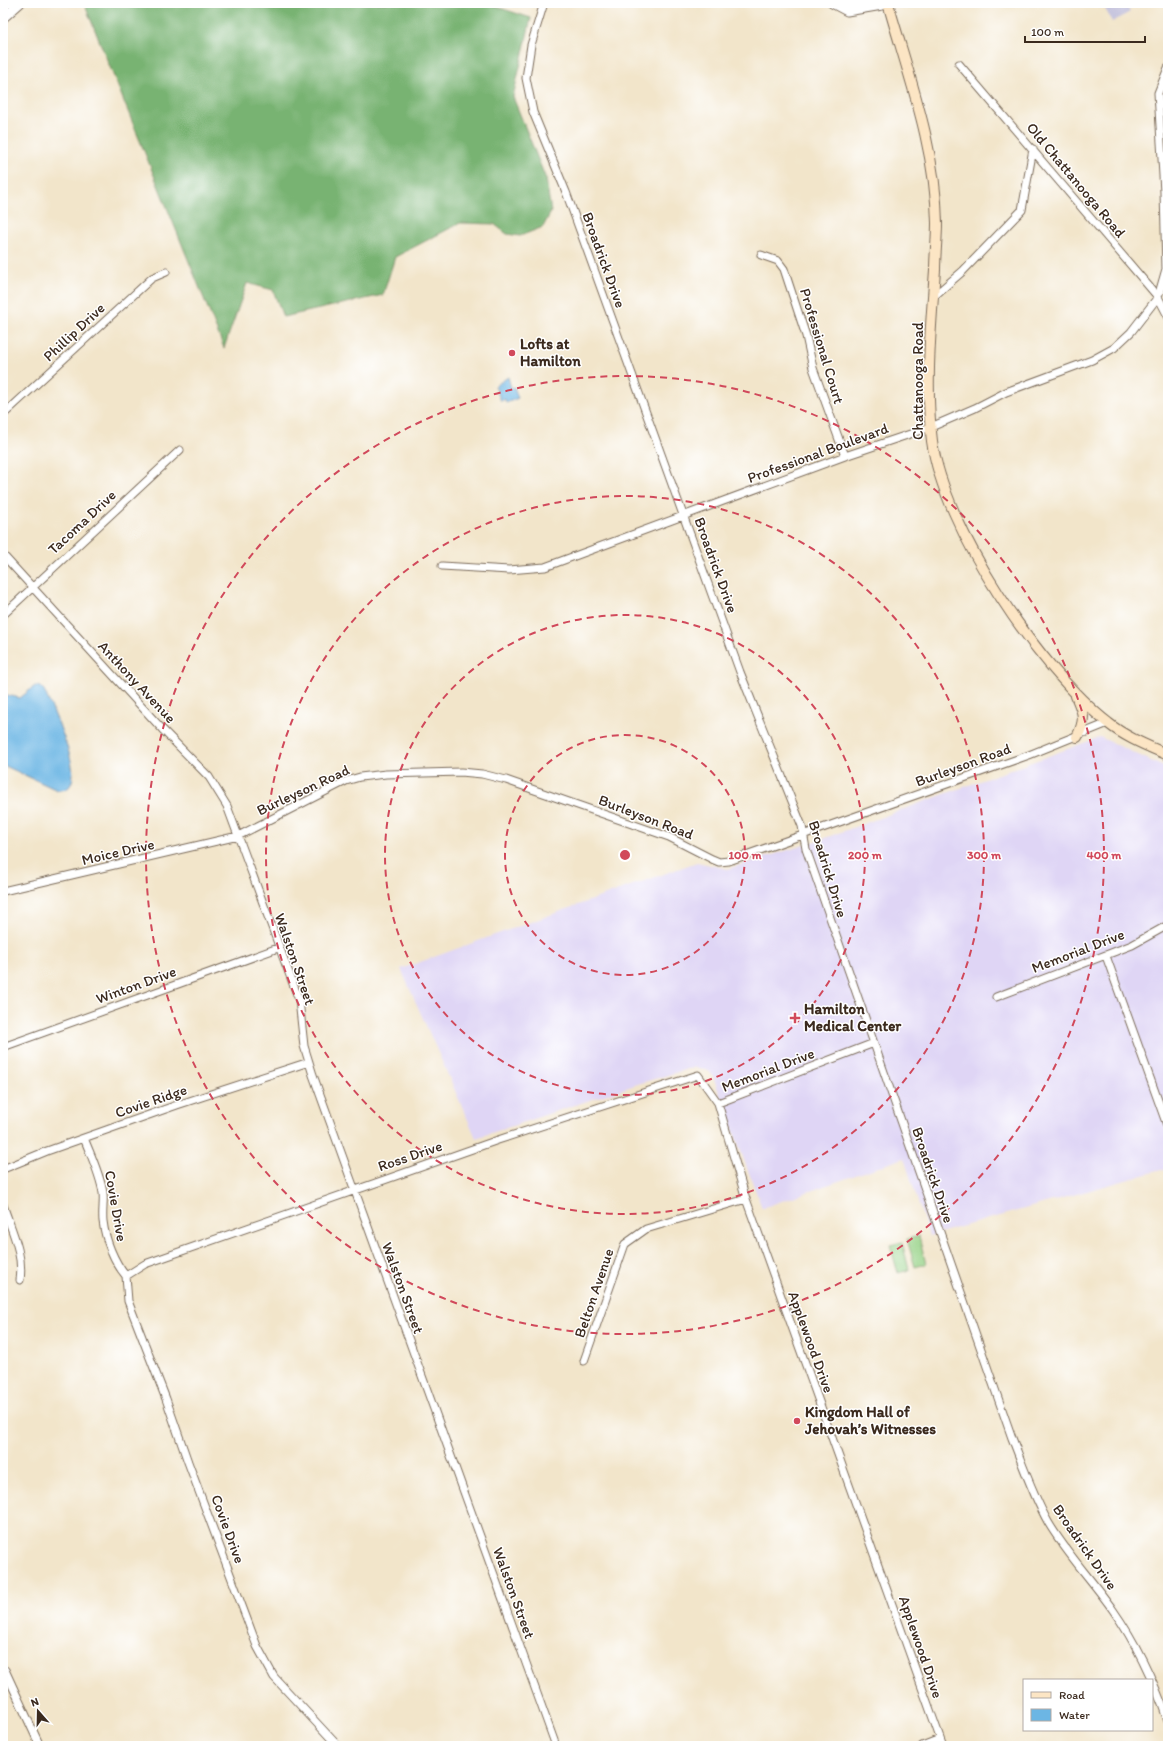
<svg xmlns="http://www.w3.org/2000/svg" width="1171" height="1749" viewBox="0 0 1171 1749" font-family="Itim,sans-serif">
	<rect width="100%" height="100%" fill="#fff"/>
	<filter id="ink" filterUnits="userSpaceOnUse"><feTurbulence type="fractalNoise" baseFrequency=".025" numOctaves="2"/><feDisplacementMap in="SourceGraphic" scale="8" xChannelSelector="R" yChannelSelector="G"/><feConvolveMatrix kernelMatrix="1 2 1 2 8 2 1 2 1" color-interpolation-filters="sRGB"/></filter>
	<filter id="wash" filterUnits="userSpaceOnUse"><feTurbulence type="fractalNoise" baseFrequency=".012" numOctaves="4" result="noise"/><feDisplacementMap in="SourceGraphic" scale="16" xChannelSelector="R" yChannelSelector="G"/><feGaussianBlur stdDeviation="0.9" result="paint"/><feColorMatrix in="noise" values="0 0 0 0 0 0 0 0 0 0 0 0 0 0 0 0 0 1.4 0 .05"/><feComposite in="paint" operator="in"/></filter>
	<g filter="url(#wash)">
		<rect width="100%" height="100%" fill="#f2e5ca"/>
		<!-- built -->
		<path fill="#dfd5f5" d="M1100 737 1168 769V1168L929 1236 904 1158 762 1208 714 1079 709 1071 695 1067 641 1083 476 1138 401 969 697 862 728 869 817 841Z"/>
		<!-- industrial -->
		<path fill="#c3c1db" d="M1102 3H1125L1130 12 1112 22Z"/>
		<!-- green -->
		<path fill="#95d185" stroke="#687e52" d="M919 1236 926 1264 915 1267 907 1239Z
			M902 1242 909 1270 898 1273 890 1245Z"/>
		<!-- forest -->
		<path fill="#78b372" stroke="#5a6e48" d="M84 3H485L531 18 513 97 546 179 551 212 543 227 520 236 507 234 494 224 460 223 395 257 383 295 283 317 273 290 247 283 224 348Z"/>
		<!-- water -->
		<path fill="#6cb6e4" stroke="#547081" d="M508 377 511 388 514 387 518 398 506 403 505 399 501 401 495 386Z
			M35 686 41 687 44 690C51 707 84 773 69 787 66 790 61 790 57 790L3 765V694L20 698Z"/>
	</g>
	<g filter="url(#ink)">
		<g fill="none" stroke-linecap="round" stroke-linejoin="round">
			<!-- minor casing -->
			<g stroke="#7b6b5a" stroke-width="9">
				<path id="minor" d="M544 3 531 45 526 78 533 112 566 192 740 672 802 826 806 849 1012 1438C1023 1466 1033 1495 1048 1522 1066 1553 1092 1580 1113 1610 1137 1644 1154 1681 1168 1721
					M959 64 1158 297 1168 316
					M761 255 778 261 784 269 806 336 813 368 845 456
					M934 296 963 271 1022 210 1033 149
					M3 415 152 278 166 272
					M3 555 162 729 209 777 227 806 299 1000 304 1046 313 1075 556 1746
					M442 566 509 570 545 567 845 456 931 427 975 408 1006 392 1092 360 1114 348 1131 332 1158 297 1166 269 1164 192 1158 93 1168 68
					M3 615 180 450
					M3 891 238 836 346 781 360 777 386 774 461 772 482 774 506 780 669 837 712 859 719 862 729 861 1029 755 1108 723
					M1106 956 1168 1128
					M996 997 1132 945 1168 925
					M3 1047 278 948
					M718 1103 874 1043
					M84 1138C91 1156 100 1174 103 1193 104 1202 102 1211 103 1221 105 1239 114 1262 126 1276
					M3 1169 47 1151 177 1105 309 1062
					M3 1205C11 1229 24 1254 20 1280
					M584 1361 625 1244 646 1229 746 1199
					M5 1670 40 1746
					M338 1746 274 1677 257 1646 188 1462 166 1399 128 1301 126 1276 145 1264 498 1140 698 1075 718 1103 746 1199 943 1746
					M922 1746 940 1739"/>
			</g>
			<!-- tertiary casing -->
			<g stroke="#7b6b5a" stroke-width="11">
				<path id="tertiary" d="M832 3 847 11 888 4
					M3 18 20 3"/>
			</g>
			<!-- secondary casing -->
			<g stroke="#7b6b5a" stroke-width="12">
				<path id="secondary" d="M888 3C908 74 936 148 937 223 937 239 935 255 935 270 931 325 925 386 932 441 944 528 1039 669 1108 723 1125 737 1148 746 1168 755
					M1076 696C1084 714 1086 719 1077 737"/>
			</g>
			<!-- minor -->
			<use href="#minor" stroke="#fff" stroke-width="7"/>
			<!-- tertiary -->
			<use href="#tertiary" stroke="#fff" stroke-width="9"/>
			<!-- secondary -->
			<use href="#secondary" stroke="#fce5c4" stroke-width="10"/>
		</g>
	</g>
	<!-- distance rings -->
	<g fill="none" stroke="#d1495b" stroke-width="2" stroke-dasharray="7 5">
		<circle cx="625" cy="855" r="120"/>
		<circle cx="625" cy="855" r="240"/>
		<circle cx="625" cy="855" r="359"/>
		<circle cx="625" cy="855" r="479"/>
	</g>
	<!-- markers -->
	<g fill="#d1495b" stroke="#fff" stroke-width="1.5">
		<circle cx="512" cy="353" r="4"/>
		<path d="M793 1012h4v4h4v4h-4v4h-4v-4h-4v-4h4z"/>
		<circle cx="797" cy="1421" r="4"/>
	</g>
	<g text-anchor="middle" stroke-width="3" stroke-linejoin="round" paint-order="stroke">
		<!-- street labels -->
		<g font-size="15" fill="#3b2a1e" stroke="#fff">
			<text transform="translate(1076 180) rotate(50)" y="5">Old Chattanooga Road</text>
			<text transform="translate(604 260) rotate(70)" y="5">Broadrick Drive</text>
			<text transform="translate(74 332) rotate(-43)" y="5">Phillip Drive</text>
			<text transform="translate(822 346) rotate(73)" y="5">Professional Court</text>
			<text transform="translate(918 381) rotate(-90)" y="5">Chattanooga Road</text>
			<text transform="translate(818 453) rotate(-20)" y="5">Professional Boulevard</text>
			<text transform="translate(82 522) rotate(-43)" y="5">Tacoma Drive</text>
			<text transform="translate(716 565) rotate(70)" y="5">Broadrick Drive</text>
			<text transform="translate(137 682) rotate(47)" y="5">Anthony Avenue</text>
			<text transform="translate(963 765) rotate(-20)" y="5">Burleyson Road</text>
			<text transform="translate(303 790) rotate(-25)" y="5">Burleyson Road</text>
			<text transform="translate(646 817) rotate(21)" y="5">Burleyson Road</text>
			<text transform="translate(118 852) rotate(-13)" y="5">Moice Drive</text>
			<text transform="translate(828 869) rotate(73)" y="5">Broadrick Drive</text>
			<text transform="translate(1078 951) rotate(-21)" y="5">Memorial Drive</text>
			<text transform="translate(295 959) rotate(71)" y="5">Walston Street</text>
			<text transform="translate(136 985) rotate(-20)" y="5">Winton Drive</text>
			<text transform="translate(768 1070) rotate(-21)" y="5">Memorial Drive</text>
			<text transform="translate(151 1101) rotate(-19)" y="5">Covie Ridge</text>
			<text transform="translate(410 1156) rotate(-19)" y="5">Ross Drive</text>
			<text transform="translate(933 1175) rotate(71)" y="5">Broadrick Drive</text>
			<text transform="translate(116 1206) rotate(80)" y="5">Covie Drive</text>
			<text transform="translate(403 1288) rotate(70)" y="5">Walston Street</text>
			<text transform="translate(594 1293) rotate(-71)" y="5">Belton Avenue</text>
			<text transform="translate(811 1342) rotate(70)" y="5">Applewood Drive</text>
			<text transform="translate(228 1529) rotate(70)" y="5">Covie Drive</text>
			<text transform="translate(1085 1547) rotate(55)" y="5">Broadrick Drive</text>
			<text transform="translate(514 1593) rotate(70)" y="5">Walston Street</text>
			<text transform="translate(921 1647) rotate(71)" y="5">Applewood Drive</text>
		</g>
		<!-- poi labels -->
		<g font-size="15" font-weight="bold" fill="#3b2a1e" stroke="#fff" text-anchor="start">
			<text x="520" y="349">Lofts at<tspan x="520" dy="17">Hamilton</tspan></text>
			<text x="804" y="1014">Hamilton<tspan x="804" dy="17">Medical Center</tspan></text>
			<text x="805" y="1417">Kingdom Hall of<tspan x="805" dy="17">Jehovah’s Witnesses</tspan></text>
		</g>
	</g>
	<circle cx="625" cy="855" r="6" fill="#d1495b" stroke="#fff" stroke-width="2"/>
	<g font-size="12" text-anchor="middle" font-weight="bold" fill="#d1495b" stroke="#fff" stroke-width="3" stroke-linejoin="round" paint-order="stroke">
		<text x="745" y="859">100 m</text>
		<text x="865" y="859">200 m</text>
		<text x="984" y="859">300 m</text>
		<text x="1104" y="859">400 m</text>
	</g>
	<!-- margin -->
	<rect width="1171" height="1749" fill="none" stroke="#fff" stroke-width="16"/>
	<!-- legend -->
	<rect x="1023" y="1679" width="130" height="52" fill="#ffffff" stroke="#b1aaa5"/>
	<rect x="1031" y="1692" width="20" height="6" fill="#fce5c4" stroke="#b1aaa5"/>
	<text x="1059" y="1699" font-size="12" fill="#3b2a1e">Road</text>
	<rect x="1031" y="1709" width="20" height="12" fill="#6cb6e4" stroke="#b1aaa5"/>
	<text x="1059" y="1719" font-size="12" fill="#3b2a1e">Water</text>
	<!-- north arrow -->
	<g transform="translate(38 1711) rotate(340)" stroke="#ffffff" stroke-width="3" paint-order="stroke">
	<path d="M0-3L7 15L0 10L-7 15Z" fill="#3b2a1e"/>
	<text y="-6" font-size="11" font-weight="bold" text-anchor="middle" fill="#3b2a1e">N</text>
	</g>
	<!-- scale -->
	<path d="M1025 36v6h120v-6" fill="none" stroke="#3b2a1e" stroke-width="2"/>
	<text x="1031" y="36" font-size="12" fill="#3b2a1e" stroke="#ffffff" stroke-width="3" paint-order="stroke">100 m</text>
</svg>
